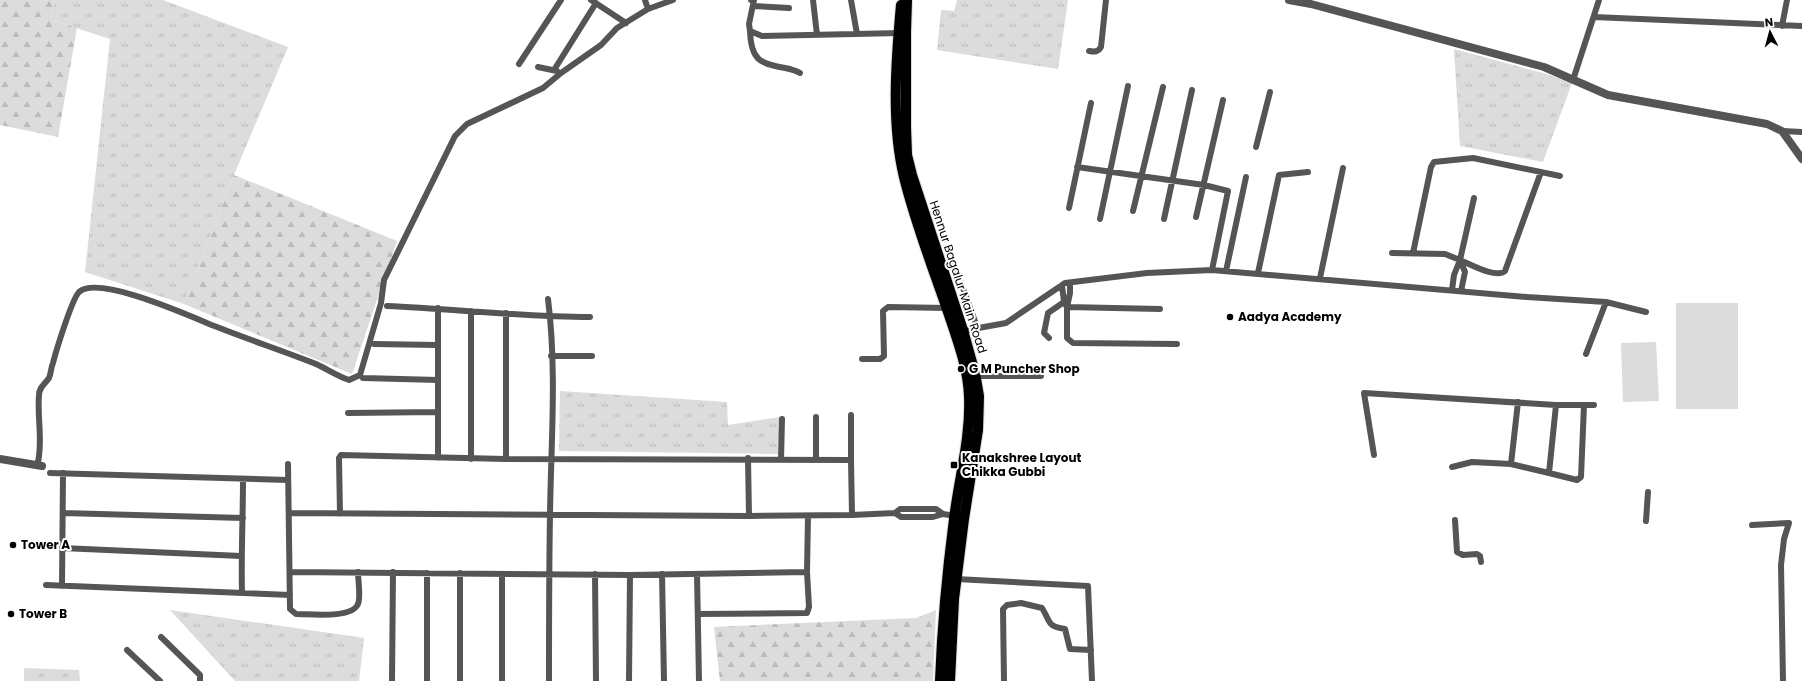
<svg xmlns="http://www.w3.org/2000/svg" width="1802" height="681" viewBox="0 0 1802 681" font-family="Poppins,sans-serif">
	<defs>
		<pattern id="grass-tufts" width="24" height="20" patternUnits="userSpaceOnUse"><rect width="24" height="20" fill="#dcdcdc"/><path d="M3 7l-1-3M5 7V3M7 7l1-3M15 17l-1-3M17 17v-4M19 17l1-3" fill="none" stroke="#bbb"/></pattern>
		<pattern id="forest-firs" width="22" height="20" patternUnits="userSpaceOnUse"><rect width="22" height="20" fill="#dcdcdc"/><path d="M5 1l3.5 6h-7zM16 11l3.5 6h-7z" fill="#bbb"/></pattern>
	</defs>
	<rect width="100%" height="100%" fill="#fff"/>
	<!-- grass -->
	<path fill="url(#grass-tufts)" d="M55 0H163L288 47 234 175 184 304 85 272 110 39 51 20Z
		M957 0H1068L1058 69 937 50 941 10 954 11Z
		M1454 49 1543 73 1572 83 1543 162 1460 146Z
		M560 391 727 402 728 425 780 417 778 454 559 451Z
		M170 610 364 638 359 681H235Z
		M24 668 79 670 80 681H24Z"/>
	<!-- forest -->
	<path fill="url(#forest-firs)" d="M0 0H55L51 20 77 28 58 137 0 125Z
		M234 175 397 241 352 374 184 304Z
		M936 610 933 681H720L714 627 916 618Z"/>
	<!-- pitch -->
	<path fill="#dcdcdc" d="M1676 303H1738V409H1676Z
		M1656 342 1659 401 1623 402 1621 343Z"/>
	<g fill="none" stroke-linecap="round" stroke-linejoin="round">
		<!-- primary casing -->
		<g stroke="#dbdbdb" stroke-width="12">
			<path id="primary" d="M907 0 906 32V127L907 155 912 175 963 330 975 373 979 396 978 430 964 519 954 599 950 681
				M901 5C896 60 891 124 904 177 915 222 932 266 947 309 956 336 968 367 969 396 971 437 959 478 954 519 947 573 942 627 940 681"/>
		</g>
		<!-- minor -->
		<path stroke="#555" stroke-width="6" d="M591 0 626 23
			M751 0H754L749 24 750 31 762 36 901 33
			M813 0 817 35
			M851 0 857 34
			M753 6 789 8
			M648 9 673 0
			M1594 17 1802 26
			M1782 26 1787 0
			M750 31C751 59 759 64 785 68 790 69 795 70 800 73
			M1089 51C1095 52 1098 52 1101 47L1106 0
			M519 64 561 0
			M538 67 557 71
			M554 70 596 3
			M1573 80 1599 0
			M1782 131 1802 132
			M1256 147 1270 92
			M1077 167 1204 185 1228 191 1212 270
			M1069 208 1091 103
			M1133 211 1163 87
			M1196 217 1223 100
			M1100 219 1128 86
			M1164 219 1192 90
			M949 249 977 327
			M1392 253 1445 254 1460 260
			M1413 253 1431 167 1434 162 1473 158 1560 176
			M1226 271 1246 177
			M1258 273 1279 175 1308 172
			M1320 278 1343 168
			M1062 285 1064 302 1067 307 1070 293V283
			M1452 290 1454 275 1460 260 1474 198
			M1461 291 1465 272 1460 260C1470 264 1496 279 1505 271L1541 172
			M548 299C557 370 551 443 550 514 549 570 549 625 549 681
			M387 306C455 309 523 317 590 317
			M438 308V458
			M1160 309 1067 307V338L1073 343 1177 344
			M506 313V459
			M962 331 1006 323 1065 283 1147 273 1212 270 1527 297 1606 302 1646 312
			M1049 338 1044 333 1048 313 1064 302
			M374 344 437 345
			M1586 354 1606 302
			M551 356H592
			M862 359H880L884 356 883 311 888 307 947 308
			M976 376H1041
			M363 378 438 380
			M348 413 437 412
			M816 417V459
			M1374 455 1364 393 1556 405H1594
			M748 458 749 516
			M471 459V311
			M781 460 782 419
			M851 460V415
			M38 462C43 439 37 418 39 395 39 387 45 384 49 378 51 374 51 367 53 363 56 351 72 299 79 292 99 274 194 318 217 327 250 340 283 351 316 364 327 369 337 376 349 380L360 375 381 303 384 280 455 136 467 124 543 88 561 73 601 45 617 28 648 9 645 0
			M288 464 290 609 296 614C310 614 352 619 358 604 361 597 358 580 358 572
			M1511 464 1518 402
			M1452 467 1472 462 1511 464 1549 473 1556 405
			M50 473 288 480
			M1549 473 1577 480 1581 477 1584 405
			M63 513 243 518
			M289 513 749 516 852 515 895 513
			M340 514 339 458 341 455 506 459 851 460 852 515
			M943 514 936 509H900L895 513 901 517H933L943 514 956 516
			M1455 520 1457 552 1463 555 1477 554 1480 556 1481 562
			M1646 521 1648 492
			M1752 525 1789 523 1784 539 1781 565 1783 681
			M62 548 241 556
			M290 572 630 575 807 572 808 516
			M595 574 596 681
			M662 574 664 681
			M697 574 699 681
			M956 579 1088 586 1092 681
			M46 585 290 595
			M62 586 63 473
			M242 593C241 555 243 517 243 479
			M698 614 807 613 809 607 807 572
			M161 637 200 675V681
			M127 650 160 681
			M392 681 393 572
			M427 681V573
			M460 681V573
			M502 681V574
			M629 681 630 575
			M1004 681 1003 609 1007 605 1021 603 1042 608C1051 622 1046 626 1065 629L1070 649 1091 650"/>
		<!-- tertiary -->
		<path stroke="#555" stroke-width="8" d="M1289 0 1311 4 1544 67 1608 95 1767 124 1782 131 1802 159
			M0 459 42 466"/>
		<!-- primary -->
		<use href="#primary" stroke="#000" stroke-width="10"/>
	</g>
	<!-- markers -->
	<g fill="#000" stroke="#fff" stroke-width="1.5">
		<circle cx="1230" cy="317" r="4"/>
		<circle cx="961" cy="369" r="4"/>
		<rect x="950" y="461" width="8" height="8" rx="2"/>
		<circle cx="13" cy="545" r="4"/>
		<circle cx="11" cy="614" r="4"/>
	</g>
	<g text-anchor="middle" stroke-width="4" stroke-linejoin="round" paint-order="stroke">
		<!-- street labels -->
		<g font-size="12" fill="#000" stroke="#fff">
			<text transform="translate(958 277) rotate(72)" y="4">Hennur Bagalur Main Road</text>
		</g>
		<!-- poi labels -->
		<g font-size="12" font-weight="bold" fill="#000" stroke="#fff" text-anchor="start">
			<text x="1238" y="321">Aadya Academy</text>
			<text x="969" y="373">G M Puncher Shop</text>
			<text x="962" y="462">Kanakshree Layout<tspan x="962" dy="14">Chikka Gubbi</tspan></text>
			<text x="21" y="549">Tower A</text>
			<text x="19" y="618">Tower B</text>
		</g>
	</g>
	<!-- north arrow -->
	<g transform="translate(1770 32) rotate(354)" stroke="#ffffff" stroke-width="3" paint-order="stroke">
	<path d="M0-3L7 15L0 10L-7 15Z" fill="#000000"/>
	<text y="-6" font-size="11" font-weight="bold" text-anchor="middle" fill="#000000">N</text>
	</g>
</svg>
